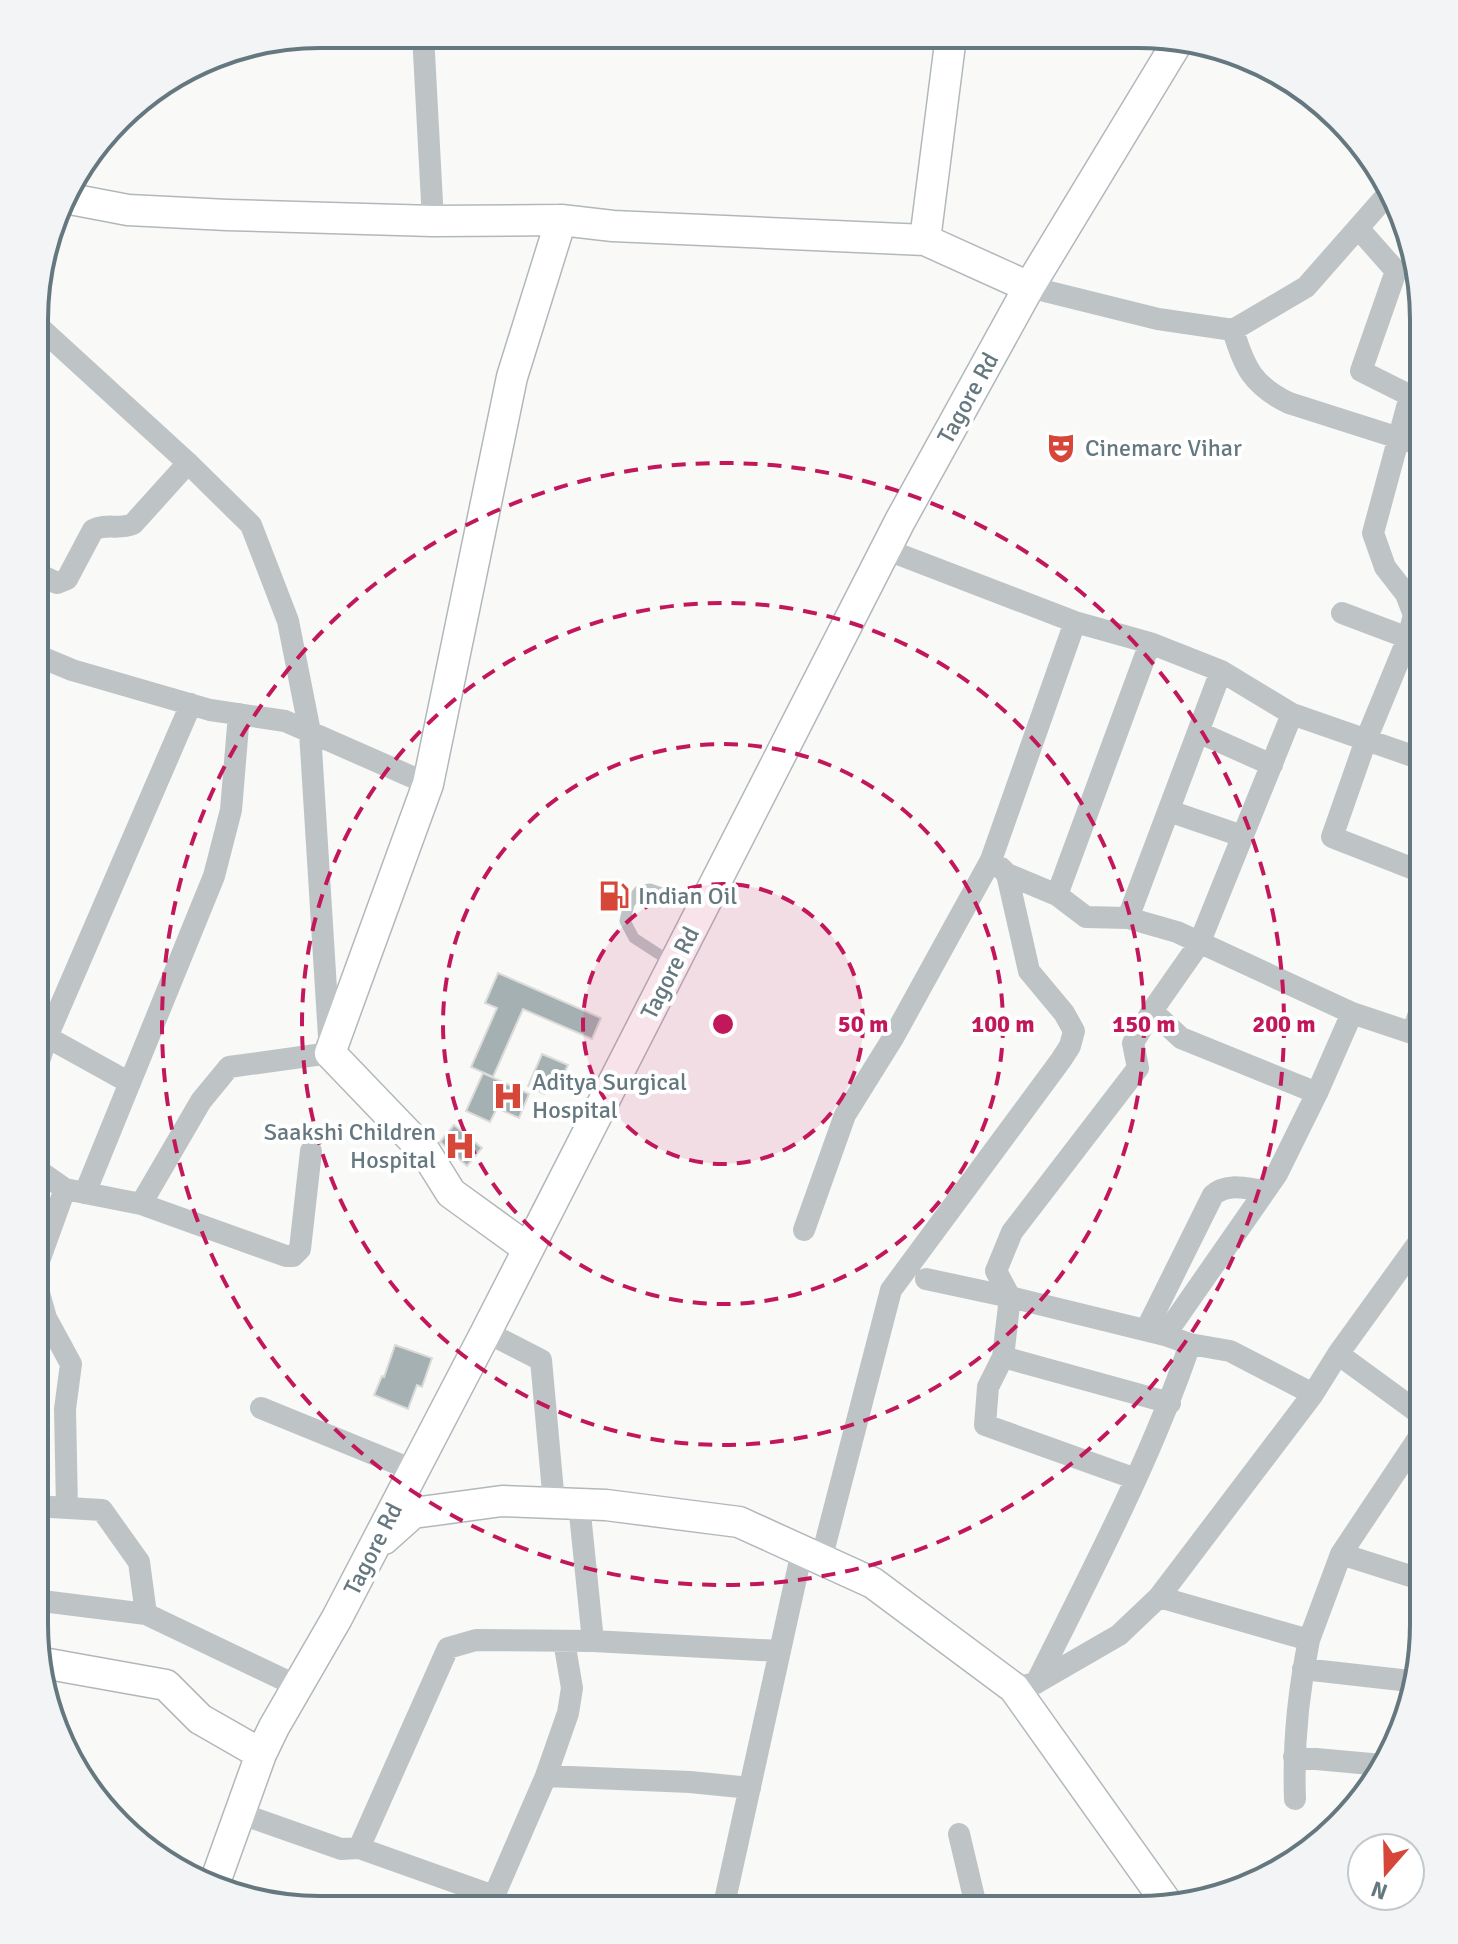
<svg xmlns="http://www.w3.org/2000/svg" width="1458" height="1944" viewBox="0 0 1458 1944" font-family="Signika,sans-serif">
	<rect width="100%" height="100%" fill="#f9f9f7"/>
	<!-- building -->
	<path fill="#a5b0b3" stroke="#dbdbd9" stroke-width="2" d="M498 973 601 1018 592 1039 523 1009 493 1077 471 1067 497 1008 485 1003Z
		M542 1054 568 1065 556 1090 548 1086 544 1094 528 1086Z
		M483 1073 529 1094 519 1118 497 1108 490 1122 466 1111Z
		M454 1125 482 1148 467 1166 440 1142Z
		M395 1345 432 1358 422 1387 417 1385 408 1409 374 1395 382 1376 384 1377Z"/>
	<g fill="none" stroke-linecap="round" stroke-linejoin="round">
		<!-- secondary casing -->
		<g stroke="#b1b8bb" stroke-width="33">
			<path id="secondary" d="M65 198 128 210 227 215 433 221 561 220 613 226 925 240 1029 287
				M925 240 951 36
				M527 1248 451 1193 426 1153 330 1053 428 784 512 377 561 220
				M384 1539 413 1513 502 1501 606 1505 739 1522 873 1583 1014 1688 1167 1903
				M43 1663 166 1685 200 1719 261 1754
				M215 1882 261 1754 274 1727 337 1618 486 1332 900 521 1029 287 1180 38"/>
		</g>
		<!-- lane -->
		<path stroke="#bec4c6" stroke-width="11" d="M674 964 634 938 625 921 629 904 639 891 650 889 701 907"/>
		<!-- street -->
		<path stroke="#bec4c6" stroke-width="22" d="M423 34 433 221
			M1358 228 1396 271 1361 371 1423 402
			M1029 287 1158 319 1233 330 1306 287 1387 195 1394 192
			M36 324 188 463 251 525 288 621 310 732 330 1053 229 1067 201 1101 141 1204 65 1189
			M1233 330C1244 367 1253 386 1289 403L1424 446
			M1410 396 1373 533 1385 567 1406 594 1414 615 1408 638 1366 740 1332 837 1424 873
			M885 549 1075 622 1150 643 1221 671 1292 714 1424 760
			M36 573 57 583 67 579 93 530C106 523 119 530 133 524L188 463
			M1342 613 1424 644
			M36 655 72 670 210 710 285 721 428 784
			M1198 732 1272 765
			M1169 811 1242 836
			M1001 868 1007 874 1057 895 1086 917 1128 918 1177 932 1352 1013 1424 1037
			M1057 895 1150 643
			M1128 918 1221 671
			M1152 1011 1199 944 1292 714
			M1413 1032 1424 998
			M47 1037 130 1083
			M35 1073 47 1037 191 704
			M1317 1093 1352 1013
			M85 1193 214 876 231 810 239 714
			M141 1204 286 1256H293L300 1249 311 1151
			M804 1230 845 1115 893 1038 991 860 1075 622
			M35 1272 65 1189 35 1168
			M35 1279 46 1318 38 1328
			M926 1279 1010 1297 1003 1357 988 1387 985 1425 1136 1479
			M35 1327 46 1318 71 1364 65 1409 67 1508
			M1146 1330 1213 1195C1228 1182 1247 1189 1265 1191
			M486 1332 541 1360 554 1503
			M1165 1335 1277 1174 1317 1093 1181 1038 1152 1011 1133 1043 1138 1068 1012 1232 996 1271 1010 1297 1165 1335 1190 1344 1230 1351 1313 1394
			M1338 1354 1423 1416
			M1003 1357 1170 1403
			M261 1408 413 1470
			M579 1504 593 1641
			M34 1506 102 1510 139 1562 146 1614
			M1341 1554 1423 1580
			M821 1560 891 1290 1061 1060 1070 1046 1074 1031 1064 1013 1029 971 1007 874
			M1159 1597 1309 1640C1298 1693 1293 1746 1295 1799
			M34 1600 146 1614 297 1686
			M1309 1640 1341 1554 1423 1431
			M1303 1669 1410 1681
			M1036 1683C1091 1572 1150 1462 1190 1344
			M1014 1688 1036 1683 1119 1635 1159 1597 1313 1394 1338 1354 1424 1235
			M1294 1757 1382 1765
			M546 1776 568 1713 572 1688 564 1641
			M239 1813 341 1849 359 1848
			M959 1834 977 1910
			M494 1896 359 1848 448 1648 476 1640 593 1641 780 1651
			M501 1906 494 1896 546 1776 690 1782 750 1788
			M723 1909 802 1551"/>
		<!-- secondary -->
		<use href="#secondary" stroke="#fff" stroke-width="30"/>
	</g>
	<!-- distance rings -->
	<circle cx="723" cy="1024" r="140" fill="#c2185b" fill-opacity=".12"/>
	<g fill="none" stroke="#c2185b" stroke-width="4" stroke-dasharray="14 10">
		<circle cx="723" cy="1024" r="140"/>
		<circle cx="723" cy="1024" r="280"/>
		<circle cx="723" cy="1024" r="421"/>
		<circle cx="723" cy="1024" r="561"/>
	</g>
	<!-- icons -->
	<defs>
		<g id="theatre-bare" transform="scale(2.4)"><path d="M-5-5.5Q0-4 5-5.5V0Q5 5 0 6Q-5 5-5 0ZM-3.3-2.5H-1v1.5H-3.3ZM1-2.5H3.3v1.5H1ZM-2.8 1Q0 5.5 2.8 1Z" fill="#d64739" stroke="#fff" stroke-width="2.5" paint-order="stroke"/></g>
		<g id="fuel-bare" transform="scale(2.4)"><path d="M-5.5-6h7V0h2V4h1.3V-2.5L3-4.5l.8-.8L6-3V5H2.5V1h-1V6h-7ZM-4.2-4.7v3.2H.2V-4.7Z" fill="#d64739" stroke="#fff" stroke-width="2.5" paint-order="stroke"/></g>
		<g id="hospital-bare" transform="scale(2.4)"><path d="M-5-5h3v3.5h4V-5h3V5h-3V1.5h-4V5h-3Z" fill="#d64739" stroke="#fff" stroke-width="2.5" paint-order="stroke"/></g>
	</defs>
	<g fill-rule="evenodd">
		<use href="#theatre-bare" x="1061" y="448"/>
		<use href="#fuel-bare" x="614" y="896"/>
		<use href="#hospital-bare" x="508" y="1096"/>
		<use href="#hospital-bare" x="460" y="1146"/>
	</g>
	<g text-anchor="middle" stroke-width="8" stroke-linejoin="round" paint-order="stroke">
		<!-- street labels -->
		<g font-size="24" fill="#66787f" stroke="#fff">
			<text transform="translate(968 398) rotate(-61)" y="8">Tagore Rd</text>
			<text transform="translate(670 973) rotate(-63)" y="8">Tagore Rd</text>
			<text transform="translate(373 1549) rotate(-63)" y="8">Tagore Rd</text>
		</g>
		<!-- poi labels -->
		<g font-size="24" fill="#66787f" stroke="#fff" text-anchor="start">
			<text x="1085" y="456">Cinemarc Vihar</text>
			<text x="638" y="904">Indian Oil</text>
			<text x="532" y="1090">Aditya Surgical<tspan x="532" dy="28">Hospital</tspan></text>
			<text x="436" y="1140" text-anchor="end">Saakshi Children<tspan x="436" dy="28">Hospital</tspan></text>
		</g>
	</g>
	<!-- crop -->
	<path d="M0 0H1458V1944H0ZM320 48H1138A272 272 0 0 1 1410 320V1624A272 272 0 0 1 1138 1896H320A272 272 0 0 1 48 1624V320A272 272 0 0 1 320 48Z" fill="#f3f4f5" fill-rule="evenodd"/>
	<path fill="none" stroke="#66787f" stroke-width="4" d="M320 48H1138A272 272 0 0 1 1410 320V1624A272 272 0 0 1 1138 1896H320A272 272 0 0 1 48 1624V320A272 272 0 0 1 320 48Z"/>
	<circle cx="723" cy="1024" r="12" fill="#c2185b" stroke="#fff" stroke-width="4"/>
	<g font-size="24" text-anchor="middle" font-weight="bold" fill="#c2185b" stroke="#fff" stroke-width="8" stroke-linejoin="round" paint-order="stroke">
		<text x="863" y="1032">50 m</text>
		<text x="1003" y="1032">100 m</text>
		<text x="1144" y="1032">150 m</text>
		<text x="1284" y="1032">200 m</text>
	</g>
	<!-- north arrow -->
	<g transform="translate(1386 1872) rotate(200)"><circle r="38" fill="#ffffff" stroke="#c2c9cc" stroke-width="2"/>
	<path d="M0-6L14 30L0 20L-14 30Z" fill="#d64739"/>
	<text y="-12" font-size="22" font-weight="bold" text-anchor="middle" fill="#66787f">N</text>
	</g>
</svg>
